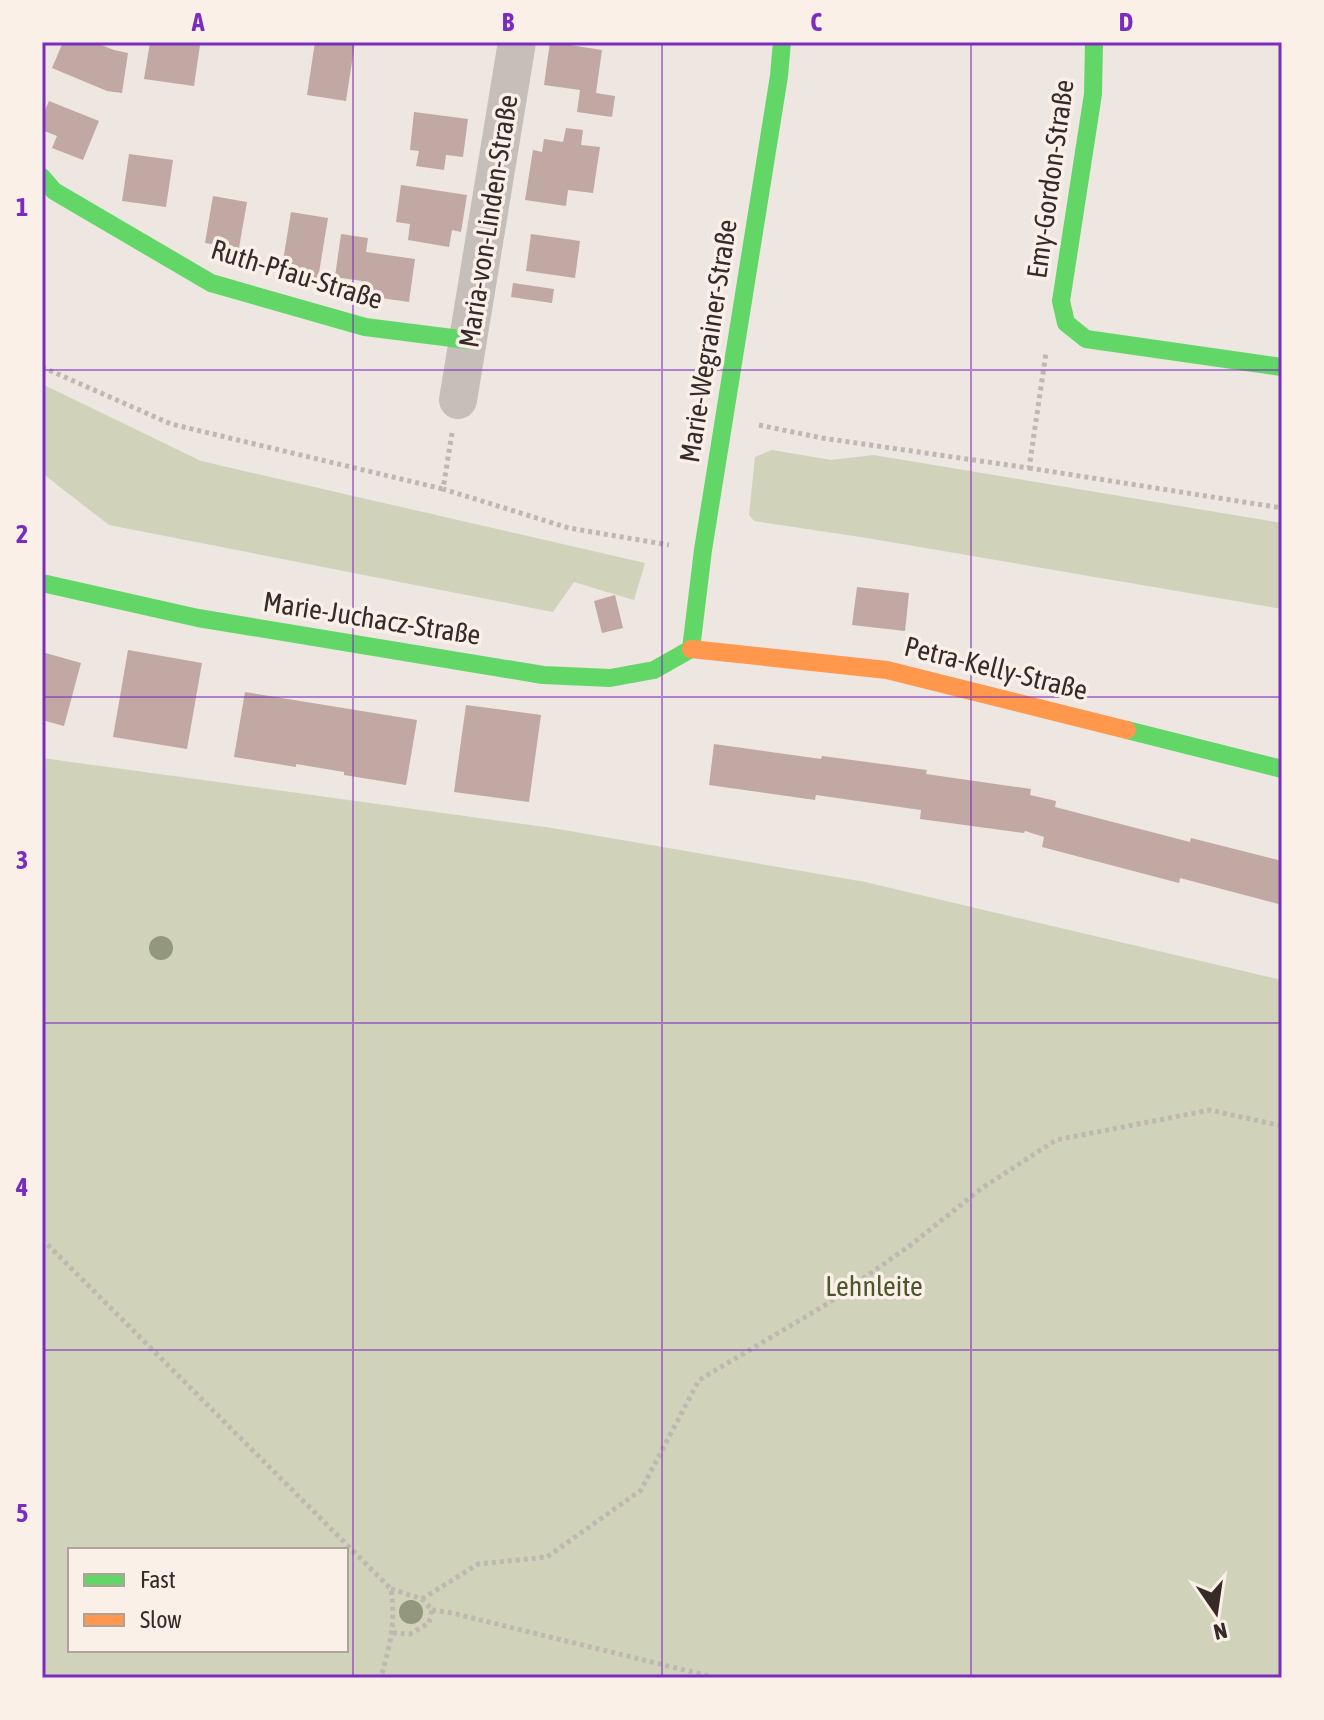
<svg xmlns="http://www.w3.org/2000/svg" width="1324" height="1720" viewBox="0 0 1324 1720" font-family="'Asap Condensed',sans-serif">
	<rect width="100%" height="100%" fill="#ede6e1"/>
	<!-- green -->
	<path fill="#d0d2ba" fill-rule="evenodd" d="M42 384 201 461 645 563 634 600 574 582 553 612 109 525 42 473Z
		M772 450 831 460 873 455 1282 523V609L867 538 754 521 749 515 755 457Z
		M42 758 552 828 865 882 1282 980V1678H42ZM70 1550H346V1650H70Z"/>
	<!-- building -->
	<path fill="#c1a8a2" d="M63 42H94L114 50 128 53 122 93 107 91 52 68Z
		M150 42H183L200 45 194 86 144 79Z
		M315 42H355L346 101 307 95Z
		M550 42 602 50 596 93 615 96 612 117 577 112 580 90 544 85Z
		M49 101 99 121 83 160 52 148 57 136 42 130V117Z
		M414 112 468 119 463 157 446 155 444 170 416 166 419 151 410 150Z
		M566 128 583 130 581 145 600 147 593 193 568 190 566 206 525 200 533 150 542 152 544 139 563 142Z
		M129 154 173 160 166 207 122 201Z
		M401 185 467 195 461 232 452 230 449 247 408 240 410 224 396 222Z
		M213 196 247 202 239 248 205 243Z
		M291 212 328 218 318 279 281 273Z
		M341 234 368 238 366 252 415 259 409 302 360 295 362 281 335 277Z
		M531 234 580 241 575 278 526 271Z
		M513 283 554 289 552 303 511 297Z
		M857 587 909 593 905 631 852 625Z
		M615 595 623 628 602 633 594 601Z
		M128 650 202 663 187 749 113 737Z
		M42 652 81 663 64 726 42 720Z
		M245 692 417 720 406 785 344 775V772L296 764V767L234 757Z
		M466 705 541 715 529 802 454 792Z
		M714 744 821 759 822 756 927 770 926 774 1031 789 1030 795 1056 801 1055 807 1190 842 1191 838 1282 861V905L1180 878 1179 883 1042 847 1044 837 1025 831 1024 833 920 819 921 810 816 795 815 800 709 785Z"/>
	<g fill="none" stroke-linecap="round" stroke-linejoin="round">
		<!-- path -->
		<path stroke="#bfb7b2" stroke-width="5" stroke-dasharray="4 4" stroke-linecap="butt" d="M42 367 171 424 443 489
			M759 425 822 438 1029 468 1046 353
			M452 433 443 489 569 528 669 545
			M1029 468 1282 508
			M42 1239 391 1589C396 1626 390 1643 381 1678
			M391 1589 422 1599 432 1610 429 1623 410 1634 393 1633
			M422 1599 478 1564 547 1557 641 1490 699 1380 827 1304 912 1244 982 1188 1056 1140 1210 1110 1282 1126
			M432 1610 452 1613 717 1678"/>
		<!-- street -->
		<path stroke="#c6beb9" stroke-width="38" d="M458 400 517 42"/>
		<!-- fast -->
		<path stroke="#63d668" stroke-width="18" d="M1094 42 1093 94 1061 301 1066 323 1086 339 1282 367
			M42 177 54 191 211 283 365 327 468 340
			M42 583 198 618 543 675 610 678 654 670 691 649
			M691 649 703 550 779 76 782 42
			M1127 730 1282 769"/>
		<!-- slow -->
		<path stroke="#ff974d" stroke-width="18" d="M691 649 887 670 1127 730"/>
	</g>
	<!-- trees -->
	<g fill="#93977d">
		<circle cx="161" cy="948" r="12"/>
		<circle cx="411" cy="1612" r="12"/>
	</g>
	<!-- grid -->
	<path fill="none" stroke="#7b2cbf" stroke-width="2" stroke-opacity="0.55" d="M353 42V1678M662 42V1678M971 42V1678M42 370H1282M42 697H1282M42 1023H1282M42 1350H1282"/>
	<g text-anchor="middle" stroke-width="7" stroke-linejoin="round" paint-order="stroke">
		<!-- street labels -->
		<g font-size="28" fill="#372b28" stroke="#faf0e8">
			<text transform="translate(1050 179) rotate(-82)" y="10">Emy-Gordon-Straße</text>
			<text transform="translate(488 221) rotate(-81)" y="10">Maria-von-Linden-Straße</text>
			<text transform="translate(297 274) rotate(17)" y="10">Ruth-Pfau-Straße</text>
			<text transform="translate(708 341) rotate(-81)" y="10">Marie-Wegrainer-Straße</text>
			<text transform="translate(372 618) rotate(9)" y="10">Marie-Juchacz-Straße</text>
			<text transform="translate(996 668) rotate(14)" y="10">Petra-Kelly-Straße</text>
		</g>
		<!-- park labels -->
		<g font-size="28" fill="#4a562b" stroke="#faf0e8">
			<text x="874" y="1296">Lehnleite</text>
		</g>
	</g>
	<!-- border -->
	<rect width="1324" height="1720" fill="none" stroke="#faf0e8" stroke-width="88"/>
	<!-- legend -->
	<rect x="68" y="1548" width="280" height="104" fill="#faf0e8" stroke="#aca19b" stroke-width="2"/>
	<rect x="84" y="1574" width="40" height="12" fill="#63d668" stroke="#aca19b" stroke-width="2"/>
	<text x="140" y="1588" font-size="24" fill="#372b28">Fast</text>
	<rect x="84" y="1614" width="40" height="12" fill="#ff974d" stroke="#aca19b" stroke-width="2"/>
	<text x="140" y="1628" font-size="24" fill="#372b28">Slow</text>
	<!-- north arrow -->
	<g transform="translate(1216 1612) rotate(167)" stroke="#faf0e8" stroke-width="6" paint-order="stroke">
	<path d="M0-6L14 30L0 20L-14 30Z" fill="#372b28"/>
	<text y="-12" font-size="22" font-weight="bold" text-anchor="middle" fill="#372b28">N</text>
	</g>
	<rect x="44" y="44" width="1236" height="1632" fill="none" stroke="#7b2cbf" stroke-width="3"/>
	<g font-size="26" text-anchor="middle" font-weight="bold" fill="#7b2cbf">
		<text x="198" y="31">A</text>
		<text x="508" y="31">B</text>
		<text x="816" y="31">C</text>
		<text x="1126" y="31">D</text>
		<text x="22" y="216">1</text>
		<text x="22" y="543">2</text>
		<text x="22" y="869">3</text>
		<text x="22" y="1196">4</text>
		<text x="22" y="1522">5</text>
	</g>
</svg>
